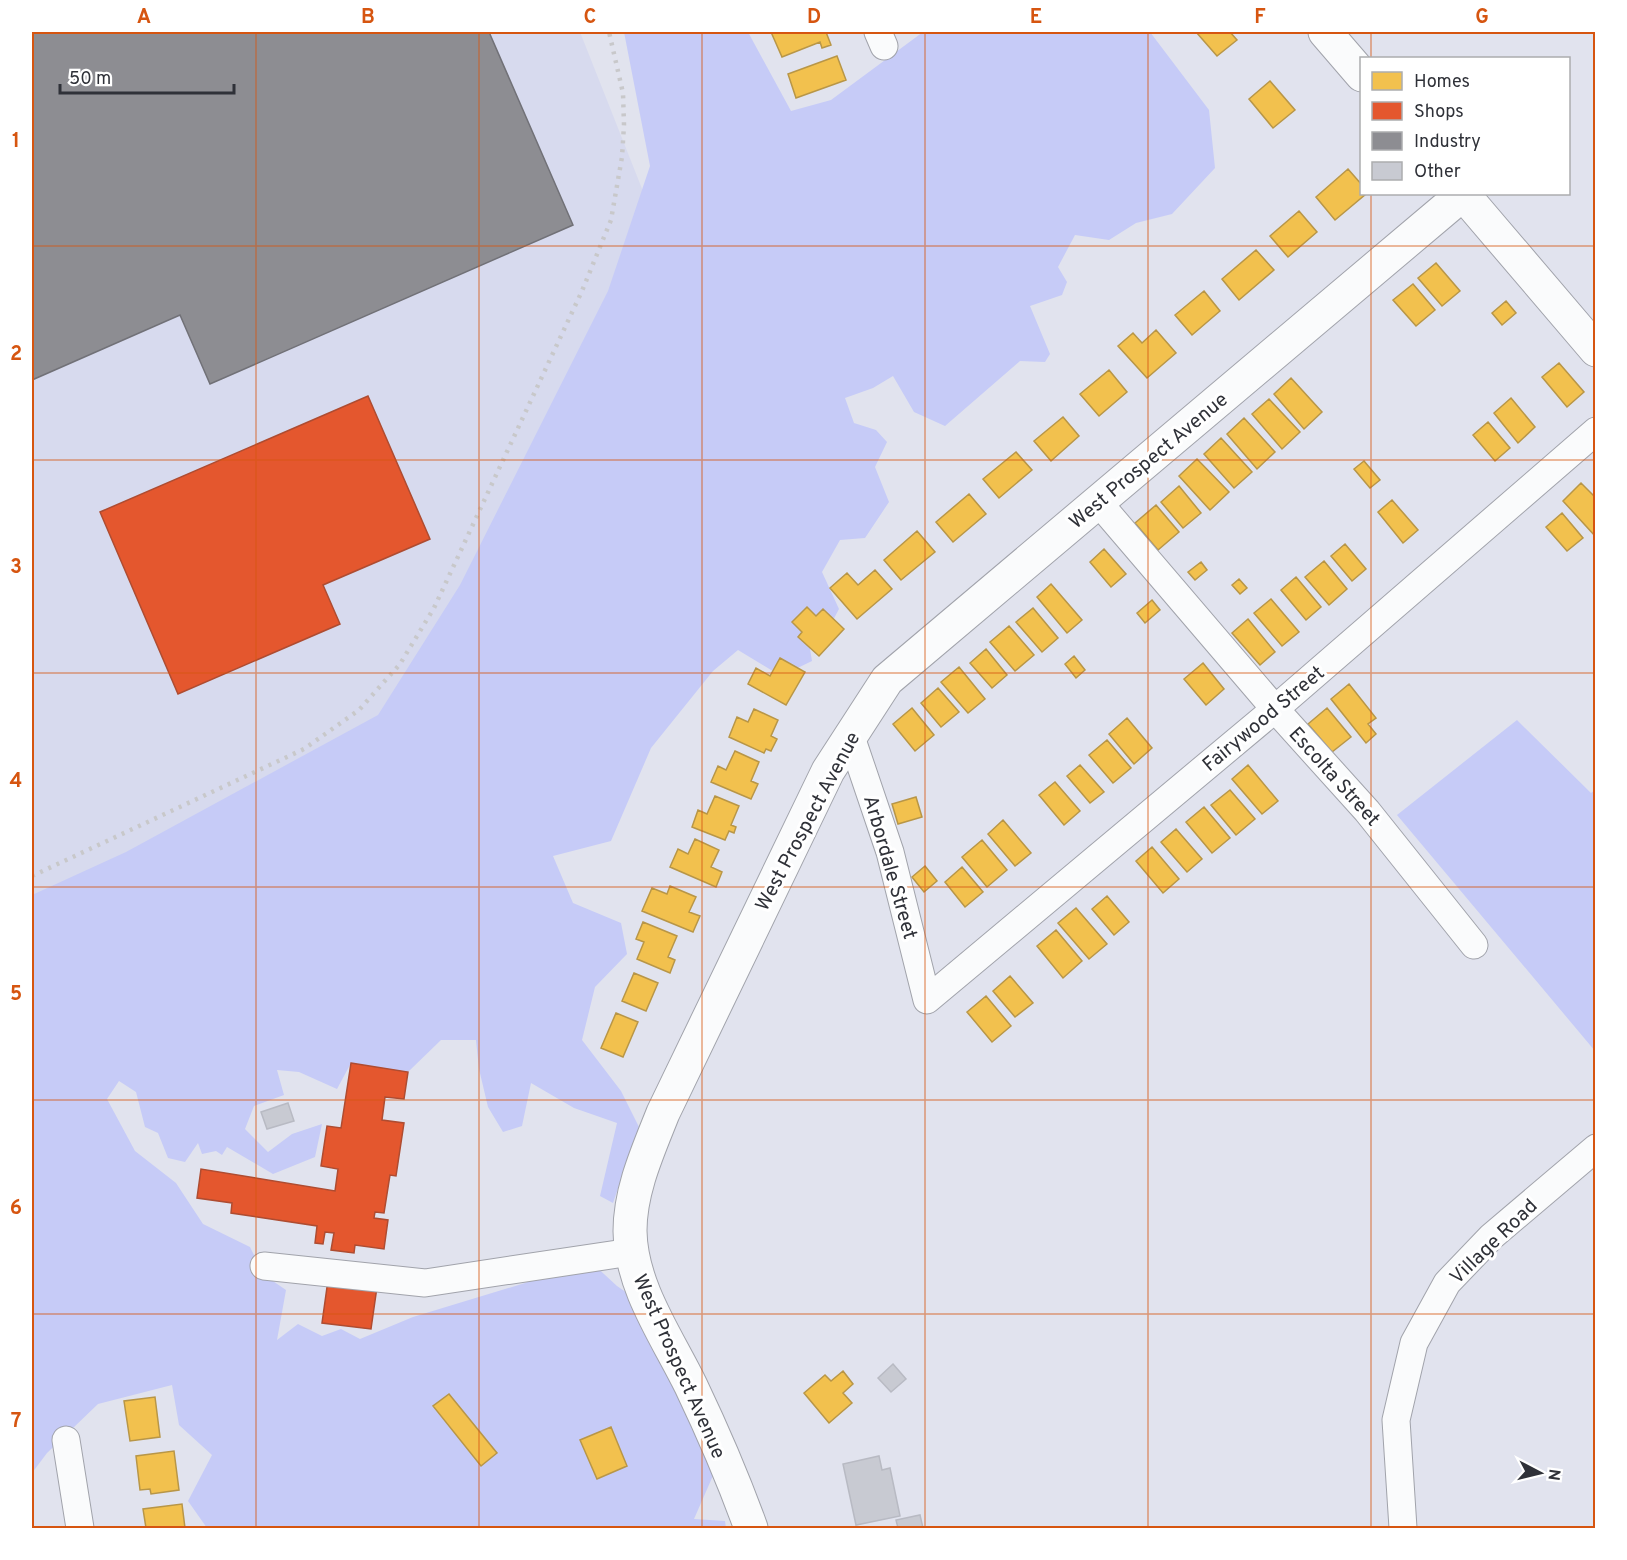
<svg xmlns="http://www.w3.org/2000/svg" width="1627" height="1560" viewBox="0 0 1627 1560" font-family="Overpass,sans-serif">
	<rect width="100%" height="100%" fill="#e1e3ee"/>
	<!-- built -->
	<path fill="#d7daee" d="M32 32H580L650 209 440 722 32 926Z"/>
	<!-- green -->
	<path fill="#c6cbf7" d="M624 32H748L791 111 831 100 923 32H1150L1209 110 1215 168 1172 214 1136 223 1109 240 1075 235 1058 267 1067 282 1062 295 1030 306 1050 354 1045 362 1020 361 945 426 914 412 893 376 873 388 845 398 854 423 876 430 887 442 875 467 889 502 865 538 840 540 822 572 839 609 831 624 806 625 812 661 781 676 738 650 713 671 651 748 611 841 553 856 573 903 621 923 627 954 595 987 582 1040 621 1091 639 1127 613 1203 600 1196 617 1123 574 1108 531 1083 522 1126 503 1132 488 1107 479 1069 476 1040H441L408 1072 351 1063 337 1089 299 1072 277 1070 284 1095 254 1106 245 1129 268 1152 292 1134 322 1124 315 1157 273 1174 227 1147 222 1155 216 1151 202 1154 198 1143 185 1162 168 1158 158 1133 145 1127 136 1092 119 1081 107 1099 135 1151 176 1183 203 1224 250 1247 264 1275 286 1290 277 1340 298 1324 322 1336 341 1329 360 1339 413 1317 525 1283 549 1272 591 1262 617 1286 649 1308 715 1471 694 1519 725 1521 726 1528H207L188 1501 212 1455 179 1425 172 1385 98 1404 47 1453 32 1473V895L126 852 378 715 460 585 608 291 650 166Z
		M1517 720 1591 793 1595 790V1051L1397 815Z"/>
	<!-- homes -->
	<path fill="#f2c14e" stroke="#b89647" stroke-width="1.5" d="M771 32H826L831 45 822 48 820 42 782 57Z
		M1196 32H1230L1237 40 1217 56Z
		M837 56 846 80 796 98 788 74Z
		M1270 81 1295 110 1273 128 1249 99Z
		M1348 169 1362 185V194H1366L1335 220 1316 197Z
		M1299 211 1317 232 1288 257 1270 236Z
		M1256 250 1274 270 1239 300 1222 279Z
		M1436 263 1460 291 1442 306 1418 278Z
		M1413 284 1435 310 1416 326 1393 300Z
		M1204 291 1220 311 1192 335 1175 315Z
		M1506 301 1516 313 1502 325 1492 313Z
		M1156 330 1176 353 1147 378 1118 346 1133 333 1142 343Z
		M1559 363 1584 392 1567 407 1542 377Z
		M1109 370 1127 392 1099 416 1080 394Z
		M1291 378 1322 412 1304 429 1274 394Z
		M1511 398 1535 427 1518 443 1494 413Z
		M1269 399 1300 432 1282 449 1252 414Z
		M1063 417 1079 436 1051 461 1034 441Z
		M1244 418 1275 452 1257 469 1227 434Z
		M1488 422 1510 448 1495 461 1473 435Z
		M1221 438 1252 472 1234 488 1204 454Z
		M1016 452 1032 470 999 498 983 479Z
		M1197 459 1229 492 1210 510 1179 476Z
		M1364 461 1380 480 1370 488 1354 469Z
		M1581 483 1596 498V537L1563 501Z
		M1179 486 1201 513 1183 528 1161 502Z
		M969 494 986 514 953 542 936 522Z
		M1392 500 1418 530 1403 543 1378 512Z
		M1156 505 1179 532 1158 550 1135 523Z
		M1562 513 1583 538 1567 551 1546 527Z
		M917 531 935 552 901 580 884 560Z
		M1345 544 1366 569 1352 581 1331 556Z
		M1104 549 1126 574 1111 587 1090 562Z
		M1324 561 1347 589 1329 605 1305 577Z
		M1201 562 1207 570 1195 580 1188 572Z
		M875 570 892 589 857 619 830 588 847 573 858 585Z
		M1296 577 1321 607 1306 620 1281 590Z
		M1239 579 1247 588 1240 594 1232 585Z
		M1051 584 1082 620 1067 633 1037 597Z
		M1271 599 1299 632 1282 646 1254 613Z
		M1152 600 1160 610 1145 623 1137 613Z
		M807 607 816 616 823 609 844 629 819 656 798 637 802 632 792 622Z
		M1033 608 1058 638 1042 652 1016 622Z
		M1248 619 1275 652 1260 665 1232 633Z
		M1009 626 1034 655 1015 671 990 642Z
		M986 649 1007 675 992 688 970 663Z
		M1074 656 1085 670 1076 678 1065 664Z
		M780 658 805 672 786 705 748 684 756 668 770 676Z
		M1203 663 1224 689 1206 705 1184 679Z
		M959 667 985 699 968 713 941 682Z
		M1349 684 1376 718 1368 724 1376 734 1366 743 1331 699Z
		M938 688 959 712 941 727 921 703Z
		M912 708 934 735 915 751 893 724Z
		M1327 708 1351 737 1332 752 1308 724Z
		M754 709 778 720 771 736 777 739 771 751 766 749 764 753 729 737 737 717 748 722Z
		M1127 718 1152 748 1134 764 1109 734Z
		M1107 740 1131 768 1113 783 1089 755Z
		M735 751 759 762 751 781 758 784 751 799 711 782 718 766 726 770Z
		M1080 765 1104 792 1090 803 1067 776Z
		M1248 765 1278 801 1262 814 1232 779Z
		M1055 782 1080 811 1064 825 1039 795Z
		M1230 790 1255 819 1236 835 1211 805Z
		M715 796 739 806 731 825 736 827 734 833 729 831 725 840 692 827 698 810 707 814Z
		M916 797 922 817 898 824 892 804Z
		M1204 807 1230 838 1212 853 1186 822Z
		M1003 820 1031 853 1015 866 988 834Z
		M1176 829 1202 859 1187 872 1161 842Z
		M695 839 719 850 711 867 722 872 716 887 670 867 678 849 688 854Z
		M982 840 1007 870 987 887 962 857Z
		M1152 847 1179 879 1163 893 1136 861Z
		M925 866 937 881 924 892 912 877Z
		M962 867 983 892 965 907 945 882Z
		M670 886 696 897 689 912 700 916 693 932 642 911 652 888 667 894Z
		M1107 896 1129 922 1114 935 1092 909Z
		M1076 908 1107 944 1089 959 1058 923Z
		M643 922 677 936 668 957 675 960 670 973 637 959 644 942 636 939Z
		M1056 930 1082 961 1063 978 1037 946Z
		M634 973 658 983 646 1011 622 1001Z
		M1010 976 1033 1003 1015 1017 993 991Z
		M986 996 1011 1026 992 1042 967 1012Z
		M616 1013 638 1022 623 1057 601 1048Z
		M843 1371 853 1384 843 1393 852 1403 829 1423 804 1393 825 1375 831 1381Z
		M449 1394 497 1453 481 1466 433 1406Z
		M155 1397 160 1437 130 1441 124 1401Z
		M611 1427 627 1466 597 1479 580 1440Z
		M174 1451 179 1490 151 1494 150 1489 140 1490 136 1456Z
		M182 1504 185 1528H146L143 1509Z"/>
	<!-- shops -->
	<path fill="#e4572e" stroke="#ae4c31" stroke-width="1.5" d="M368 396 430 539 323 585 340 624 178 694 100 512Z
		M351 1063 408 1072 404 1099 385 1097 382 1120 404 1123 396 1176 390 1175 384 1213 375 1212 374 1218 388 1220 384 1249 355 1245 354 1253 331 1250 334 1233 325 1232 323 1244 315 1243 317 1226 231 1213 232 1203 197 1198 201 1169 335 1191 338 1169 321 1166 327 1126 341 1128Z
		M328 1280 377 1287 371 1329 322 1323Z"/>
	<!-- industry -->
	<path fill="#8d8d92" stroke="#717177" stroke-width="1.5" d="M32 32H489L573 225 210 384 180 315 32 380Z"/>
	<!-- building -->
	<path fill="#c8cad2" stroke="#b8bac3" stroke-width="1.5" d="M288 1103 294 1121 267 1129 261 1112Z
		M893 1364 906 1379 891 1392 878 1378Z
		M879 1456 882 1470 890 1468 900 1516 856 1525 843 1464Z
		M920 1515 923 1528H898L896 1520Z"/>
	<g fill="none" stroke-linecap="round" stroke-linejoin="round">
		<!-- minor casing -->
		<g stroke="#a1a3ab" stroke-width="29">
			<path id="minor" d="M878 32 884 46
				M1098 502 1275 709 1367 811 1474 945
				M850 734 890 852 927 1000 1275 709 1596 431
				M264 1266 425 1283 631 1252
				M66 1440 80 1528
				M1403 1528 1396 1420 1414 1343 1447 1283 1491 1237 1596 1148"/>
		</g>
		<!-- tertiary casing -->
		<g stroke="#a1a3ab" stroke-width="35">
			<path id="tertiary" d="M1325 32 1362 75
				M1463 194 1596 350
				M751 1528C734 1481 713 1432 691 1386 667 1337 631 1287 630 1231 630 1190 648 1151 663 1113L828 771 887 680 1463 194"/>
		</g>
		<!-- minor -->
		<use href="#minor" stroke="#fafbfc" stroke-width="27"/>
		<!-- tertiary -->
		<use href="#tertiary" stroke="#fafbfc" stroke-width="33"/>
		<!-- rail -->
		<path stroke="#c8c8ca" stroke-width="4.5" stroke-dasharray="3 6" stroke-linecap="butt" d="M32 876 304 749 359 710 400 664 434 608 582 291 611 220 622 157 624 125 623 93 609 32"/>
	</g>
	<!-- grid -->
	<path fill="none" stroke="#d65510" stroke-width="1.5" stroke-opacity="0.55" d="M256 32V1528M479 32V1528M702 32V1528M925 32V1528M1148 32V1528M1371 32V58M1371 194V1528M32 246H1596M32 460H1596M32 673H1596M32 887H1596M32 1100H1596M32 1314H1596"/>
	<g text-anchor="middle" stroke-width="6" stroke-linejoin="round" paint-order="stroke">
		<!-- street labels -->
		<g font-size="20" fill="#2f3138" stroke="#fff">
			<text transform="translate(1148 460) rotate(-40)" y="7">West Prospect Avenue</text>
			<text transform="translate(1263 718) rotate(-40)" y="7">Fairywood Street</text>
			<text transform="translate(1335 776) rotate(48)" y="7">Escolta Street</text>
			<text transform="translate(807 821) rotate(-62)" y="7">West Prospect Avenue</text>
			<text transform="translate(891 867) rotate(74)" y="7">Arbordale Street</text>
			<text transform="translate(1493 1241) rotate(-44)" y="7">Village Road</text>
			<text transform="translate(680 1366) rotate(66)" y="7">West Prospect Avenue</text>
		</g>
	</g>
	<!-- border -->
	<rect width="1627" height="1560" fill="none" stroke="#ffffff" stroke-width="66"/>
	<!-- legend -->
	<rect x="1360" y="57" width="210" height="138" fill="#ffffff" stroke="#acadaf" stroke-width="1.5"/>
	<rect x="1372" y="72" width="30" height="18" fill="#f2c14e" stroke="#acadaf" stroke-width="1.5"/>
	<text x="1414" y="87" font-size="18" fill="#2f3138">Homes</text>
	<rect x="1372" y="102" width="30" height="18" fill="#e4572e" stroke="#acadaf" stroke-width="1.5"/>
	<text x="1414" y="117" font-size="18" fill="#2f3138">Shops</text>
	<rect x="1372" y="132" width="30" height="18" fill="#8d8d92" stroke="#acadaf" stroke-width="1.5"/>
	<text x="1414" y="147" font-size="18" fill="#2f3138">Industry</text>
	<rect x="1372" y="162" width="30" height="18" fill="#c8cad2" stroke="#acadaf" stroke-width="1.5"/>
	<text x="1414" y="177" font-size="18" fill="#2f3138">Other</text>
	<!-- north arrow -->
	<g transform="translate(1540 1473) rotate(97)" stroke="#ffffff" stroke-width="4.5" paint-order="stroke">
	<path d="M0-4.5L10 22L0 15L-10 22Z" fill="#2f3138"/>
	<text y="-9" font-size="16" font-weight="bold" text-anchor="middle" fill="#2f3138">N</text>
	</g>
	<!-- scale -->
	<path d="M60 84v9h174v-9" fill="none" stroke="#2f3138" stroke-width="3"/>
	<text x="69" y="84" font-size="18" fill="#2f3138" stroke="#ffffff" stroke-width="4.5" paint-order="stroke">50 m</text>
	<rect x="33" y="33" width="1561" height="1494" fill="none" stroke="#d65510" stroke-width="2"/>
	<g font-size="20" text-anchor="middle" font-weight="bold" fill="#d65510">
		<text x="144" y="23">A</text>
		<text x="368" y="23">B</text>
		<text x="590" y="23">C</text>
		<text x="814" y="23">D</text>
		<text x="1036" y="23">E</text>
		<text x="1260" y="23">F</text>
		<text x="1482" y="23">G</text>
		<text x="16" y="147">1</text>
		<text x="16" y="360">2</text>
		<text x="16" y="573">3</text>
		<text x="16" y="787">4</text>
		<text x="16" y="1000">5</text>
		<text x="16" y="1214">6</text>
		<text x="16" y="1427">7</text>
	</g>
</svg>
